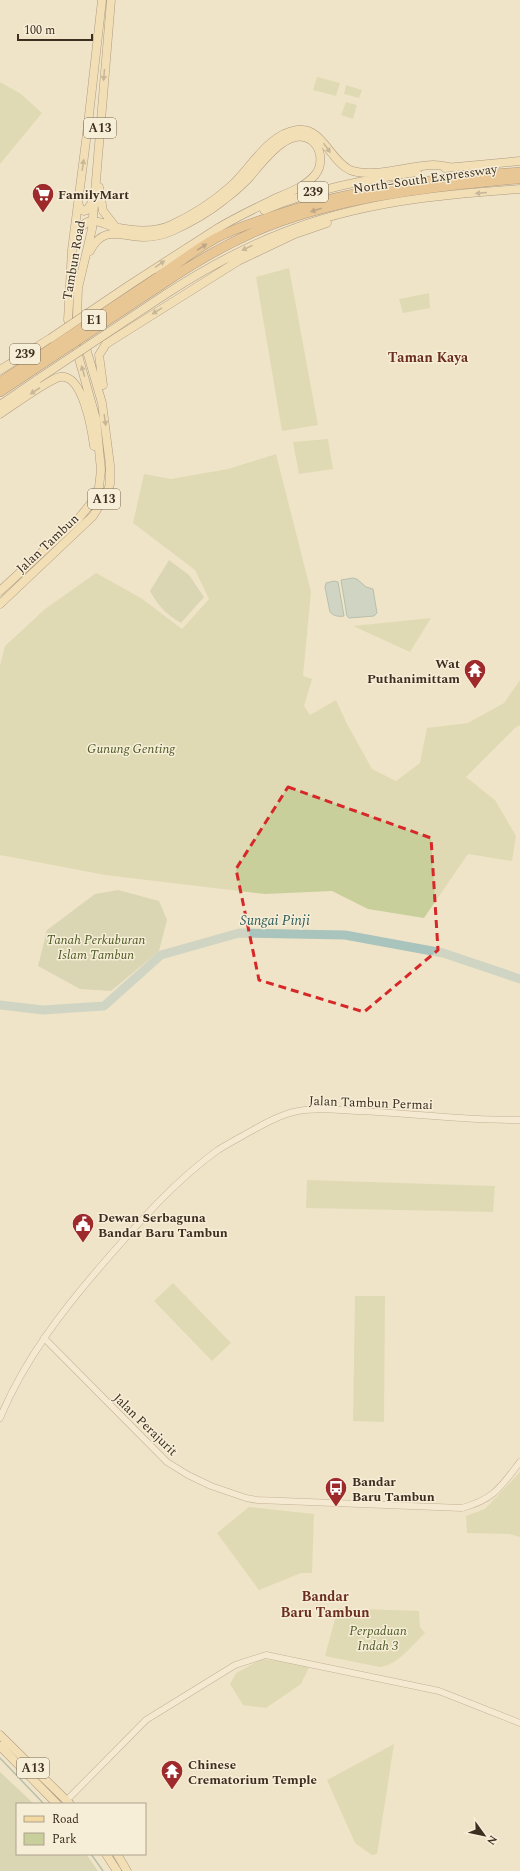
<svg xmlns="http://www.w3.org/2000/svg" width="520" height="1871" viewBox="0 0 520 1871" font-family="Spectral,serif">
	<rect width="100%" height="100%" fill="#f0e4c8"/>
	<!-- green -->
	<path fill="#c9cf9b" d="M317 77 340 83 336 96 313 90Z
		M0 82 21 94 42 113 0 164Z
		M346 85 362 90 359 98 344 94Z
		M346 102 357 105 353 119 341 115Z
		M289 268 318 425 282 431 256 277Z
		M429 293 430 308 403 313 399 299Z
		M328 439 333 469 299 474 293 442Z
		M276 454 311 592 303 676 312 679 304 706 310 715 336 700 347 724 372 769 396 781 420 763 427 728 468 723 504 703 520 680V725L515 728 466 777 495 800 516 836 512 861 468 854 424 918 368 909 332 891 265 894 105 875 0 855V666L5 646 45 609 96 573 141 598 182 629 209 599 195 570 133 523 144 474 171 479 228 469Z
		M431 618 410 652 353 626Z
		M307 1180 495 1186 493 1212 306 1208Z
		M173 1283 231 1343 212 1361 154 1301Z
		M355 1296H385L384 1422 353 1421Z
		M520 1472V1537L509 1534 467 1533 466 1516 485 1509Z
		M249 1507 314 1514 312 1573H301L259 1590 217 1533Z
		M338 1608 419 1611 420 1627 425 1633C412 1645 398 1665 380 1667L325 1656Z
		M262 1659 310 1665 301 1684 266 1708 243 1705 230 1684 236 1673Z
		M394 1744 377 1854 372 1855 355 1843 327 1780Z"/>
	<!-- cemetery -->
	<path fill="#bfc49a" d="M169 560 189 575 204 597 181 623C167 615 158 606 150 591Z
		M118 890 159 901 167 920 159 951 111 991 80 989 38 966 47 930 95 894Z
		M0 1772 34 1804H17V1854H86L98 1871H0Z"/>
	<!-- water -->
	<path fill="#a9c4bc" stroke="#6f938a" d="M353 578 357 579 366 587 373 589 377 613 374 616 349 618 347 616 341 580Z
		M334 581 338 582 344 616C339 617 333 616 330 612L325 587 326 583Z"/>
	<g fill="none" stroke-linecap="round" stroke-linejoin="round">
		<!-- stream -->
		<path stroke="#6f938a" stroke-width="1.5" d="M0 1758 44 1804
			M91 1854 103 1871"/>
		<!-- river -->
		<path stroke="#a9c4bc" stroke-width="9" d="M0 1005 43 1010 104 1006 161 955 239 933 345 935 443 953 520 979"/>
		<!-- minor casing -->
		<g stroke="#8d765c" stroke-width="7">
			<path id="minor" d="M44 1338 167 1462 188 1475 211 1486 246 1498 257 1500 462 1508C494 1499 500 1488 520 1462
				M0 1418C25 1358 65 1307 107 1259 141 1220 176 1180 218 1150 229 1143 241 1137 253 1130 267 1122 282 1114 298 1111 317 1107 338 1110 358 1111 412 1113 466 1121 520 1120
				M66 1801 146 1720 235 1665 266 1655 439 1691 520 1723"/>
		</g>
		<!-- major casing -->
		<g stroke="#5b4430" stroke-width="9">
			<path id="major" d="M445 168 520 161
				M99 187 103 211 114 225
				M78 203 80 208 84 211 87 210 93 201
				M264 210C314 189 364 180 417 172
				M76 238C78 230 82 223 91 221 98 220 107 225 114 227 132 231 154 233 171 225 193 215 213 202 231 186 251 168 268 134 297 130 322 126 330 161 350 170 373 179 409 165 434 165 439 165 444 166 449 167
				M90 251C103 225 120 236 143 237 152 237 163 235 172 231 190 223 209 212 224 200 232 194 240 187 247 180 260 166 288 124 311 140 315 143 319 149 320 155 321 162 320 169 315 175 305 187 288 193 274 199 254 209 234 218 215 230
				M128 286 218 228
				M166 294C203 270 241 249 282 233 356 203 440 194 520 189
				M0 370 51 338
				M103 385 99 355 106 344 238 261 295 234 327 223
				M0 405 38 379
				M0 414C12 406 49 379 60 377 83 373 92 431 94 446
				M0 591 79 518 93 501 99 487 101 470 96 419 68 320 72 250 87 133 102 0
				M0 604 93 516 106 495 110 484V465L102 403 77 317 78 288 92 229 111 0
				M0 1735 70 1804
				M0 1746 57 1804
				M106 1854 117 1871
				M117 1854 127 1871"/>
		</g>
		<!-- highway casing -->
		<g stroke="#5b4430" stroke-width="10">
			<path id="highway" d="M158 277C177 264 196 249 216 238 236 228 258 221 279 214 357 188 438 178 520 172
				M161 285C198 260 239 236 282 221 339 201 397 192 457 185 478 183 499 180 520 179
				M0 382 29 363
				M0 392 33 370"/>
		</g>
		<!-- minor -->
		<use href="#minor" stroke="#faf1dc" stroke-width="6"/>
		<!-- major -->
		<use href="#major" stroke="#f3d9a0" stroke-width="8"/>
		<!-- highway -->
		<use href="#highway" stroke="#e0a458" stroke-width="9"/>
		<!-- major-bridge casing -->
		<g stroke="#5b4430" stroke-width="9" stroke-linecap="butt">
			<path id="major-bridge" d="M51 338 128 286
				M38 379 166 294"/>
		</g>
		<!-- highway-bridge casing -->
		<g stroke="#5b4430" stroke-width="10" stroke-linecap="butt">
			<path id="highway-bridge" d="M29 363 158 277
				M33 370 161 285"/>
		</g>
		<!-- major-bridge -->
		<use href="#major-bridge" stroke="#f3d9a0" stroke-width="8"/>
		<!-- highway-bridge -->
		<use href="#highway-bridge" stroke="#e0a458" stroke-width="9"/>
	</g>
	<!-- one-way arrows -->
	<defs><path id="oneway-solid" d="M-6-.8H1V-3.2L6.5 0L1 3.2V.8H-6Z"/></defs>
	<g fill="#988460">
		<use href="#oneway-solid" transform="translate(104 75) rotate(95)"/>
		<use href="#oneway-solid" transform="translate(327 148) rotate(54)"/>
		<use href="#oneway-solid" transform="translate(83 165) rotate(-82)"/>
		<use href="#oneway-solid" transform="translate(481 193) rotate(175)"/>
		<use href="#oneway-solid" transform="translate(247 248) rotate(154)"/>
		<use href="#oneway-solid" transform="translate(160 264) rotate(-34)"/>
		<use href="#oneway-solid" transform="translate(157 311) rotate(148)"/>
		<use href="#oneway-solid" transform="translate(83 371) rotate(-106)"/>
		<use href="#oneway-solid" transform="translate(35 391) rotate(147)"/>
		<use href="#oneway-solid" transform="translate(105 420) rotate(82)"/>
	</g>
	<g fill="#7e5d36">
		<use href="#oneway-solid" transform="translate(316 210) rotate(162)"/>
		<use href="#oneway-solid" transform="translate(202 247) rotate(-32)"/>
	</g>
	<!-- marked area -->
	<path d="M0 0H520V1871H0ZM288 787 431 838 438 950 364 1012 259 980 236 869Z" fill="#f0e4c8" fill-opacity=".55" fill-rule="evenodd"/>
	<path fill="none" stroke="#d62828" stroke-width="3" stroke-dasharray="8 5" stroke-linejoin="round" d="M288 787 431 838 438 950 364 1012 259 980 236 869Z"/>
	<!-- icons -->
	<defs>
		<g id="supermarket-pin" transform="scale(1.15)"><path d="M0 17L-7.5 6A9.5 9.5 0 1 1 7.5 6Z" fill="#9e2a2b" stroke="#f7eed8"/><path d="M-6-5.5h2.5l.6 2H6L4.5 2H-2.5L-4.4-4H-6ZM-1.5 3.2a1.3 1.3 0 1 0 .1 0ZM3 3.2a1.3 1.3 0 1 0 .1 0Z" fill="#fff"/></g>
		<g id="temple-pin" transform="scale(1.15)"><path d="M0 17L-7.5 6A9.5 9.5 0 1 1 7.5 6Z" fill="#9e2a2b" stroke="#f7eed8"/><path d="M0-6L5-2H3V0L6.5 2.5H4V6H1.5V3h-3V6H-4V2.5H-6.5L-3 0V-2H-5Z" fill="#fff"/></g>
		<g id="civic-pin" transform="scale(1.15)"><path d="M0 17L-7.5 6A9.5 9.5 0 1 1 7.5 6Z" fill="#9e2a2b" stroke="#f7eed8"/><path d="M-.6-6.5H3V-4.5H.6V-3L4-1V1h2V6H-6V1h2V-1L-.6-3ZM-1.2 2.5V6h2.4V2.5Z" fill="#fff"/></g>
		<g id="bus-pin" transform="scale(1.15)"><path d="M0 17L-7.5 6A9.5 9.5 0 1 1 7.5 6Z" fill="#9e2a2b" stroke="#f7eed8"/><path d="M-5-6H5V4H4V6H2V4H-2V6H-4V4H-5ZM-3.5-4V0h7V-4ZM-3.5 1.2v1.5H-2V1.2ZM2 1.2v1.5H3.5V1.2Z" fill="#fff"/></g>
	</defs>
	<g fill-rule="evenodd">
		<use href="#supermarket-pin" x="43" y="194"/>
		<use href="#temple-pin" x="475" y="670"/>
		<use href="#civic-pin" x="83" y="1224"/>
		<use href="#bus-pin" x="336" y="1488"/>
		<use href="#temple-pin" x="172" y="1771"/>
	</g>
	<g text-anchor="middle" stroke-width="3" stroke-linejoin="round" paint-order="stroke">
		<!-- shield labels -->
		<g fill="#f7eed8" stroke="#756857" stroke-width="1">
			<rect x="84" y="118" width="32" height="20" rx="3"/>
			<rect x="298" y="182" width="30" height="20" rx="3"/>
			<rect x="82" y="310" width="24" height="20" rx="3"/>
			<rect x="10" y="344" width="30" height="20" rx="3"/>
			<rect x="88" y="489" width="32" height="20" rx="3"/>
			<rect x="17" y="1758" width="32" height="20" rx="3"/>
		</g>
		<g font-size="12" font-weight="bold" fill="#3d2e20">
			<text x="100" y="132">A13</text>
			<text x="313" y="196">239</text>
			<text x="94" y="324">E1</text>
			<text x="25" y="358">239</text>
			<text x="104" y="503">A13</text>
			<text x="33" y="1772">A13</text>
		</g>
		<!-- street labels -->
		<g font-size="13" fill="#3d2e20" stroke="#f7eed8">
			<text transform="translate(425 178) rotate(-8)" y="5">North–South Expressway</text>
			<text transform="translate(73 260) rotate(-80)" y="5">Tambun Road</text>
			<text transform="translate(47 543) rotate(-43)" y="5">Jalan Tambun</text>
			<text transform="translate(371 1102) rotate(2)" y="5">Jalan Tambun Permai</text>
			<text transform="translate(146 1424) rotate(44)" y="5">Jalan Perajurit</text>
		</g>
		<!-- poi labels -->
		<g font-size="13" font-weight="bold" fill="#3d2e20" stroke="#f7eed8" text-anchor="start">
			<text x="58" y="199">FamilyMart</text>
			<text x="460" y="668" text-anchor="end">Wat<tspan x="460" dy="15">Puthanimittam</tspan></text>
			<text x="98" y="1222">Dewan Serbaguna<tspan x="98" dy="15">Bandar Baru Tambun</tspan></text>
			<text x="352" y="1486">Bandar<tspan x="352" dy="15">Baru Tambun</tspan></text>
			<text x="188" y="1769">Chinese<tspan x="188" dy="15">Crematorium Temple</tspan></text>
		</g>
		<!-- park labels -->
		<g font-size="13" font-style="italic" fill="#4d5a26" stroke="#f7eed8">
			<text x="131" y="753">Gunung Genting</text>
			<text x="96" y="944">Tanah Perkuburan<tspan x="96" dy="15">Islam Tambun</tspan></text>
			<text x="378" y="1635">Perpaduan<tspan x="378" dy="15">Indah 3</tspan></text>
		</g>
		<!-- neighbourhood labels -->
		<g font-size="14" font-weight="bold" fill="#6b2e1e" stroke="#f7eed8">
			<text x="428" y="362">Taman Kaya</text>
			<text x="325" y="1601">Bandar<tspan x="325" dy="16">Baru Tambun</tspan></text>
		</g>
		<!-- water labels -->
		<g font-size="14" font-style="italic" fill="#2f5d5a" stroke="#f7eed8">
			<text x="275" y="925">Sungai Pinji</text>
		</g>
	</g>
	<!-- legend -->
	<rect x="16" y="1803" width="130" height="52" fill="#f7eed8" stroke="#ada18e"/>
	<rect x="24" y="1816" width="20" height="6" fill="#f3d9a0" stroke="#ada18e"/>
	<text x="52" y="1823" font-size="12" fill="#3d2e20">Road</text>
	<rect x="24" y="1833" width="20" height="12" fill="#c9cf9b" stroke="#ada18e"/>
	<text x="52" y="1843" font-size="12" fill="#3d2e20">Park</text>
	<!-- north arrow -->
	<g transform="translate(484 1835) rotate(123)" stroke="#f7eed8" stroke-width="3" paint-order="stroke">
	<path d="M0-3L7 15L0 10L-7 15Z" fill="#3d2e20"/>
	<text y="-6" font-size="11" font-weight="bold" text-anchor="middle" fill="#3d2e20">N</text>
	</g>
	<!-- scale -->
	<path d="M18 34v6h74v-6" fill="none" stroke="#3d2e20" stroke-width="2"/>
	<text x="24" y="34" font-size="12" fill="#3d2e20" stroke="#f7eed8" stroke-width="3" paint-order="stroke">100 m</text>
</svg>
